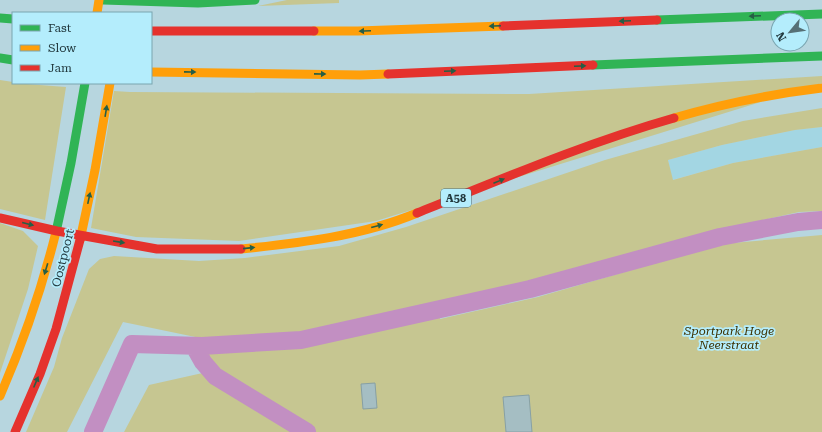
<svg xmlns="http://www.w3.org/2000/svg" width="822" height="432" viewBox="0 0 822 432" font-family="'Roboto Serif',serif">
	<rect width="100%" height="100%" fill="#b7d6df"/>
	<!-- built -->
	<path fill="#a3d6e3" d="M822 127V147L733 163 672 180 668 160 722 145 795 130Z"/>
	<!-- green -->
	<path fill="#c6c691" d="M287 0H339V3L258 6Z
		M822 76V83L376 221 239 241 136 237 91 228 114 91 130 92 529 94Z
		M0 80 13 82V83L66 87 45 220 0 209Z
		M822 108V127L795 130 722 145 668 160 673 180 733 163 822 147V211L799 212 713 231 529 281 283 337 205 339 123 322 67 432H26L54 367 62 338 89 269 100 259 114 256 199 261 245 258 339 246 406 227 605 160 743 121Z
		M0 223 23 231 38 246 28 289 0 373Z
		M822 235V432H124L149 385 216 370 206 357 205 349 209 346 285 345 439 311 440 319 538 297 721 244Z"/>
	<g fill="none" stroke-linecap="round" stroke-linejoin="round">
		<!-- canal -->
		<path stroke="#c28fc2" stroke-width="18" d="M194 346 203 362 215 376 307 432
			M93 432 132 344 202 346 301 340 530 289 720 237 798 222 822 220"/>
	</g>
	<!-- building -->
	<path fill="#a5bec3" stroke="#87a0a4" d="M375 383 377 408 363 409 361 384Z
		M529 395 532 432H506L503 397Z"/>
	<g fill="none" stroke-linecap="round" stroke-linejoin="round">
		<!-- fast -->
		<path stroke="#30b455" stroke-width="9" d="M103 0 198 3 255 0
			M0 18 13 19
			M657 20 822 14
			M0 58 13 60
			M593 65 822 56
			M56 232 71 163 85 83"/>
		<!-- slow -->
		<path stroke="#ff9f0a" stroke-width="9" d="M97 13 99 0
			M314 31H358L503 26
			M151 72 360 75 388 74
			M674 118C722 104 772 94 822 88
			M80 240 95 170 110 83
			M241 249C300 243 362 236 417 213
			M0 396C23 343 42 288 56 232"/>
		<!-- jam -->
		<path stroke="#e5322d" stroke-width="9" d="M503 26 657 20
			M151 31H314
			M388 74 593 65
			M417 213C502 179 586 143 674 118
			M0 218 57 231 157 249H241
			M15 432 40 374 56 329 80 240"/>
	</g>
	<!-- one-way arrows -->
	<defs><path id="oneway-solid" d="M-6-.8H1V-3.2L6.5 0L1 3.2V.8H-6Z"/></defs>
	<g fill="#265e45">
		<use href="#oneway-solid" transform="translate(755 16) rotate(178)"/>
		<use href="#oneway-solid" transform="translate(625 21) rotate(178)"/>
		<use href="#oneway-solid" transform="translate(495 26) rotate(178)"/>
		<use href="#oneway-solid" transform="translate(365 31) rotate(178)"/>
		<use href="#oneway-solid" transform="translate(580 66) rotate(-2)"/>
		<use href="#oneway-solid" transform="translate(450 71) rotate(-2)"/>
		<use href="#oneway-solid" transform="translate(190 72) rotate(1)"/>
		<use href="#oneway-solid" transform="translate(320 74) rotate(1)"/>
		<use href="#oneway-solid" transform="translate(106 111) rotate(-81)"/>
		<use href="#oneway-solid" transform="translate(499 181) rotate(-22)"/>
		<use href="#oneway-solid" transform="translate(89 198) rotate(-78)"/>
		<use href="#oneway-solid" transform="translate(28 224) rotate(14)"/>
		<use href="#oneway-solid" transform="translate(377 226) rotate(-15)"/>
		<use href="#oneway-solid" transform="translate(119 242) rotate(9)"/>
		<use href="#oneway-solid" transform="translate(249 248) rotate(-6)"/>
		<use href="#oneway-solid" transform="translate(46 269) rotate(107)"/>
		<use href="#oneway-solid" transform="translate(36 382) rotate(-67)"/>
	</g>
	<g text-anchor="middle" stroke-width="3.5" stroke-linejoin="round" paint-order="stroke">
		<!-- shield labels -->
		<rect fill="#b4edfc" stroke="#4e6f77" stroke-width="1" x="441" y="189" width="30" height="18" rx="3"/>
		<g font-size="11" font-weight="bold" fill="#22393e">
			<text x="456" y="202">A58</text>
		</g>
		<!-- street labels -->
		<g font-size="12" fill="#22393e" stroke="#b4edfc">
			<text transform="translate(63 258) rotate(-76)" y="4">Oostpoort</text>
		</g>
		<!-- park labels -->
		<g font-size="12" font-style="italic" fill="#3d3100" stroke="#b4edfc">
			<text x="729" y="335">Sportpark Hoge<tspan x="729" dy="14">Neerstraat</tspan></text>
		</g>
	</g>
	<!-- legend -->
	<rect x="12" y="12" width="140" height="72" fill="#b4edfc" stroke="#7aa5b0"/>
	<rect x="20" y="25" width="20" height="6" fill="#30b455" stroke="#7aa5b0"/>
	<text x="48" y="32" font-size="12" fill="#22393e">Fast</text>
	<rect x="20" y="45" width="20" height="6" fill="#ff9f0a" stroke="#7aa5b0"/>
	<text x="48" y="52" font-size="12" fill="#22393e">Slow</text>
	<rect x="20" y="65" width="20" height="6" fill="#e5322d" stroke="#7aa5b0"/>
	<text x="48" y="72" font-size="12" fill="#22393e">Jam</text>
	<!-- north arrow -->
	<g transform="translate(790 32) rotate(241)"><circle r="19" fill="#b4edfc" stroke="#7aa5b0"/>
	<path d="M0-3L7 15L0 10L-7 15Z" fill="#567076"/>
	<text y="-6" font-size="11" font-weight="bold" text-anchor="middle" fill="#22393e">N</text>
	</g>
</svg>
